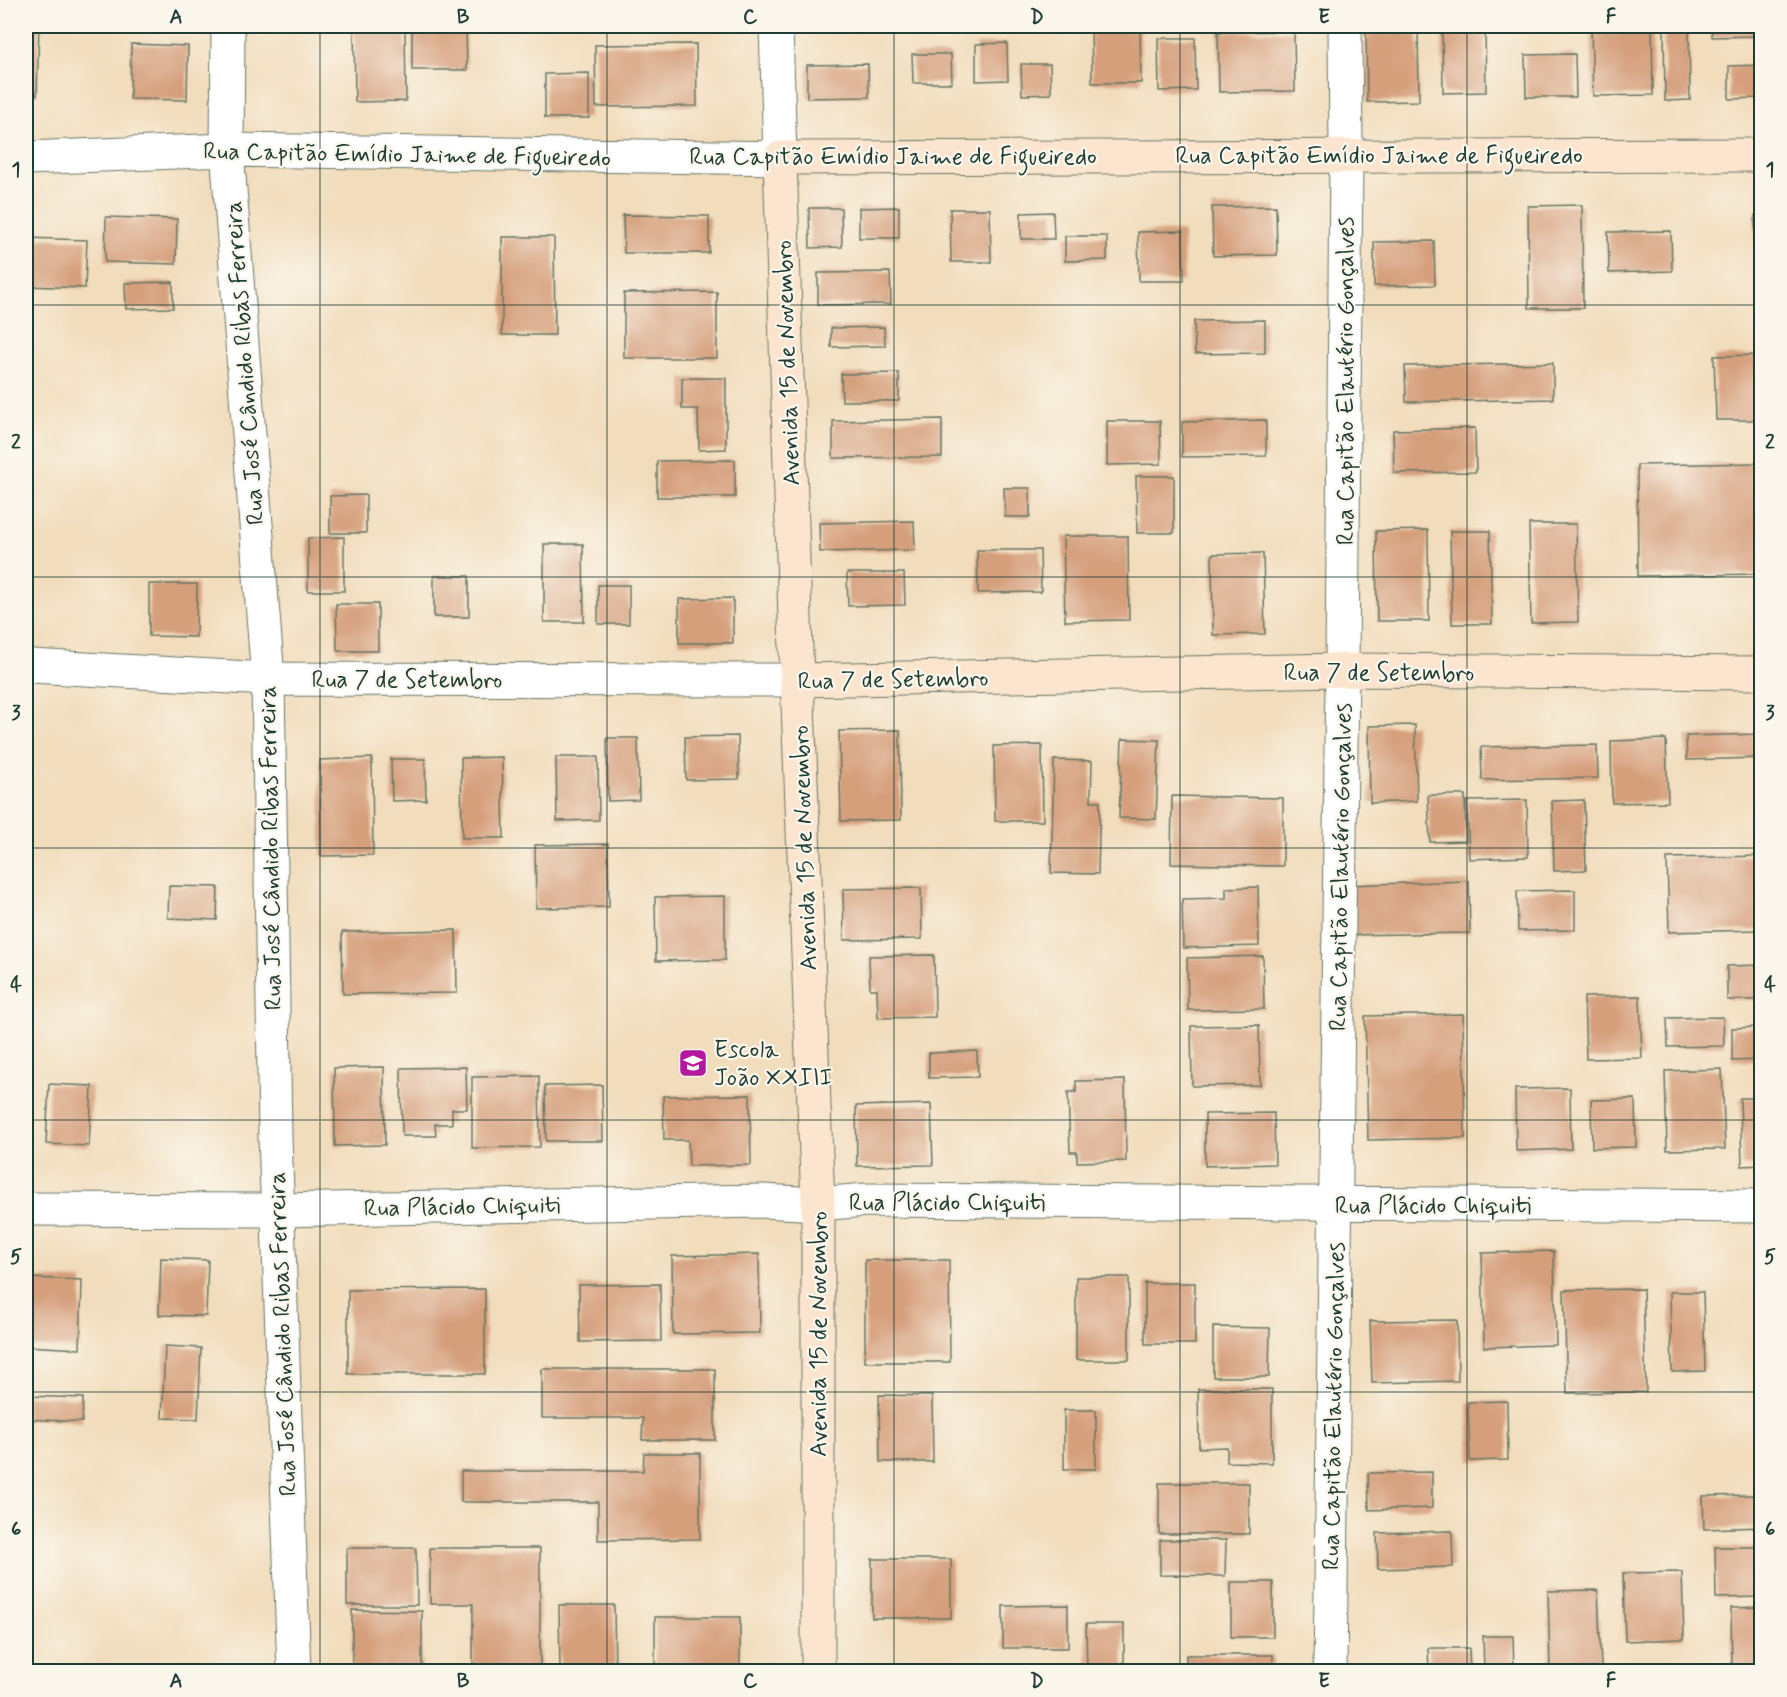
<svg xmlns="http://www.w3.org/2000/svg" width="1787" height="1697" viewBox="0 0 1787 1697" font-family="Mynerve,sans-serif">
	<rect width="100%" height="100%" fill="#fbf7ec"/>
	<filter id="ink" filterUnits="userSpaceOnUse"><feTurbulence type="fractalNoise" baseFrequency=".0167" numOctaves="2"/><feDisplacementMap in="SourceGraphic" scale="12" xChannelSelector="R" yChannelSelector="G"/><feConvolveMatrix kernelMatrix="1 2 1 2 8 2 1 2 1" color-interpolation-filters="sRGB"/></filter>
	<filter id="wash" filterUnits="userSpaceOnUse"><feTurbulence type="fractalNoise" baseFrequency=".008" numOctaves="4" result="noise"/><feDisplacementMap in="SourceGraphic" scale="24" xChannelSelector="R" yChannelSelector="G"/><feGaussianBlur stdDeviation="1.35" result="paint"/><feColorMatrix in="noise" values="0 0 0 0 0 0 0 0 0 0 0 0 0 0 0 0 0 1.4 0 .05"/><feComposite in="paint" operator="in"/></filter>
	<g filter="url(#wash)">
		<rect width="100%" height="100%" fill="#f1dcbb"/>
		<g id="blocks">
			<!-- building -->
			<path fill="#d59f7c" d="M26 26H39L37 95H26Z
				M354 26H405L406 101 355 102Z
				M412 26H466L467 70H412Z
				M811 26H861L862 31 812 32Z
				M1030 26H1064V33H1030Z
				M1091 26H1140L1141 83H1092Z
				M1366 26H1418L1419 101 1367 102Z
				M1652 26 1653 95 1593 96 1591 27Z
				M1664 26H1689L1690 100 1665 101Z
				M1712 26H1762V36L1712 37Z
				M1442 29H1485L1486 92 1443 93Z
				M1294 31 1295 91 1219 92 1218 32Z
				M1158 38H1195L1196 90 1159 91Z
				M1007 43 1008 80 976 81V44Z
				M131 44 188 46 187 100 130 99Z
				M696 44 697 106 596 107 595 45Z
				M912 54H951L952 83H913Z
				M1575 54 1576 97H1526L1525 55Z
				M868 64 869 97 807 98V65Z
				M1021 64H1050L1051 94 1022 95Z
				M1762 65V98L1729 99V66Z
				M589 73V118H545V74Z
				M1582 205 1583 308H1529L1528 206Z
				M1276 206 1277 255 1213 256 1212 207Z
				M899 207V238H859V208Z
				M809 208H841L842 247 810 248Z
				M950 209H990L991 262H951Z
				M1053 212 1054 239H1021V213Z
				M623 215 709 216V253H624Z
				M1755 215H1762V258H1756Z
				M106 217 177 219 176 264 105 262Z
				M1183 231 1184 281H1139L1138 232Z
				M1671 231 1672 271 1609 273 1608 232Z
				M1065 236H1107V260L1065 261Z
				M502 237H554L555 335H502Z
				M26 238 87 240 85 288 26 286Z
				M1434 241 1435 285 1374 286V242Z
				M890 272 891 304 818 305V273Z
				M173 282V308L126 309 125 283Z
				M717 292V358H624V293Z
				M1265 320V353L1195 354 1194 321Z
				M884 327 885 346 831 347V328Z
				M1762 355V420H1716L1714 356Z
				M1553 363V399L1406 402 1405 366Z
				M899 373V401H842L841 374Z
				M682 378H726V449L699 450 698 409H682Z
				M942 419V457L833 458V421Z
				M1266 420V456L1182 457V422Z
				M1107 421H1160L1161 464 1107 465Z
				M1475 428 1476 472 1394 473 1393 430Z
				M735 460V497H657V461Z
				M1762 463V574L1638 576 1637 465Z
				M1136 476H1174V533H1137Z
				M1004 488H1030V517H1005Z
				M366 495V533H330V496Z
				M914 521 915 550 820 552 819 523Z
				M1529 524H1576L1578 622 1531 623Z
				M1428 530 1429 621H1377L1376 531Z
				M1450 531H1490L1492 624H1452Z
				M1063 536H1128L1129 620 1065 621Z
				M344 537V591H308V538Z
				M544 544H583L584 622H544Z
				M977 550H1040L1041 592 978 593Z
				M1263 553 1265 634 1213 635 1212 554Z
				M847 573H904L905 605 848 606Z
				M434 576H469V617H434Z
				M149 584H197L196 637 149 636Z
				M598 585H629V624H598Z
				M733 598V643H679V599Z
				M336 604H378V651H337Z
				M1415 725 1417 801 1370 803 1369 726Z
				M900 730 901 820 841 821 839 731Z
				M1762 734V758L1687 760 1686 736Z
				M738 736 739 779 686 780 685 737Z
				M607 738H638L639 800 608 801Z
				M1122 739 1159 740 1156 819 1119 818Z
				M1666 739 1668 802 1612 803 1611 741Z
				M1042 745 1043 821H995L994 746Z
				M1597 745 1598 778 1482 780 1481 747Z
				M502 757 504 838H462L461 758Z
				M556 757H598L599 820 557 821Z
				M372 758 373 855 321 856 320 760Z
				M391 759H425L426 800 392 801Z
				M1054 760 1092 761 1091 801H1100L1098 874 1051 873Z
				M1428 795H1465L1466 841 1430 842Z
				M1172 796 1283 798V866L1171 864Z
				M1527 800 1528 857 1469 859 1467 801Z
				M1584 800 1586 870 1554 871 1552 801Z
				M608 844 609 907 536 908 535 845Z
				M1762 856V930L1669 932 1667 858Z
				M1469 881 1470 933 1348 935 1347 885Z
				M169 886 218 887 217 920 168 918Z
				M1258 887 1259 946 1183 948 1182 899 1226 898V888Z
				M921 888 922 939 844 940 843 889Z
				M1575 890V930L1518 931 1517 891Z
				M725 896V960L656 961 655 897Z
				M456 930 457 993 343 994 342 932Z
				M934 955 935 1017 878 1018 877 989H870L869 956Z
				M1263 956 1264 1009 1188 1010 1187 958Z
				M1762 965V1000H1727V966Z
				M1640 996 1642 1058 1586 1059 1584 997Z
				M1463 1014 1465 1138 1368 1140 1365 1016Z
				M1723 1017 1724 1046 1668 1047 1667 1018Z
				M1259 1025 1260 1085 1192 1086 1191 1026Z
				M1762 1027V1060L1732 1061V1028Z
				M977 1051 978 1077 929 1078V1053Z
				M384 1067 385 1145 335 1146 334 1068Z
				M466 1067 467 1109H452V1124H435L436 1136H402L401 1068Z
				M1722 1069 1725 1149 1667 1150 1665 1071Z
				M539 1076 540 1147 472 1148V1077Z
				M1125 1080 1126 1161 1077 1162V1152H1070L1068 1092H1076V1081Z
				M49 1084 92 1086 89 1146 46 1144Z
				M602 1085 603 1141H546L545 1086Z
				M1570 1088 1571 1149 1516 1151 1515 1089Z
				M750 1095 751 1165 689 1166 688 1140H664L663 1096Z
				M1740 1098H1762V1165L1742 1166Z
				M1635 1099 1636 1147 1592 1148 1591 1100Z
				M931 1104 933 1165 857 1166 856 1106Z
				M1274 1113 1275 1164 1205 1166V1114Z
				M1554 1251 1556 1345 1484 1347 1482 1253Z
				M759 1254 760 1333 673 1334 672 1256Z
				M161 1258 208 1260 206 1316 159 1315Z
				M865 1260H949L950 1362H865Z
				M1076 1277H1129V1360H1076Z
				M28 1278 82 1280 80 1349 26 1346Z
				M1145 1283H1195V1344H1145Z
				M660 1284 661 1341 580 1342 579 1285Z
				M485 1289V1374H348V1290Z
				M1643 1289 1646 1392 1567 1393 1564 1290Z
				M1670 1292H1703L1705 1371 1672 1372Z
				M1457 1320 1458 1381 1372 1383 1370 1321Z
				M1213 1327 1270 1328 1269 1377H1213Z
				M165 1346 201 1348 198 1419 162 1418Z
				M542 1369H715V1440H642L643 1418H542Z
				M1198 1389H1272V1463L1227 1462V1447L1199 1448Z
				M879 1395 932 1396 933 1462H880Z
				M26 1396 83 1398 82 1422 26 1419Z
				M1507 1401 1508 1460 1470 1461 1468 1402Z
				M1064 1410H1096V1469H1064Z
				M644 1453H700V1539L598 1540V1502H461V1471H643Z
				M1432 1472V1508L1369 1510 1368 1473Z
				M1159 1483H1249V1534H1159Z
				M1762 1495V1527L1704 1529 1703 1496Z
				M1452 1531 1453 1567 1378 1569 1377 1533Z
				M1160 1540H1226L1225 1576 1160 1575Z
				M1715 1547H1762V1597L1716 1598Z
				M347 1548H416L417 1605H347Z
				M430 1548H540V1672H473V1604H430Z
				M872 1559H951V1618H872Z
				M1682 1572 1684 1639 1625 1641 1623 1573Z
				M1231 1582H1273V1637H1231Z
				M1598 1590 1601 1668 1550 1670 1548 1591Z
				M559 1605H614L615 1672H560Z
				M1068 1605V1648H1003V1606Z
				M1762 1607V1672H1732L1731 1608Z
				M352 1610 422 1611V1672H352Z
				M655 1617H740V1672H655Z
				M1086 1624H1124V1672H1087Z
				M1483 1636H1513L1514 1672H1484Z
				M1428 1648H1469L1470 1672H1429Z
				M1186 1655H1273V1672H1186Z"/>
		</g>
	</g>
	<g filter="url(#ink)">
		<use href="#blocks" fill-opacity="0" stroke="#687563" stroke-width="1.5"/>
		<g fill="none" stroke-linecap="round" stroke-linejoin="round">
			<!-- minor casing -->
			<g stroke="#687563" stroke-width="35">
				<path id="minor" d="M228 26 227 150 268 679 275 1136 294 1672
					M26 158 227 150 780 158
					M26 664 31 666 268 679 797 680
					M26 1209 277 1210 763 1201 818 1204 866 1200 1762 1206
					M1330 1672 1342 670 1346 155 1345 26"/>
			</g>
			<!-- tertiary casing -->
			<g stroke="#687563" stroke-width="35">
				<path id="tertiary" d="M776 26 780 158"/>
			</g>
			<!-- secondary casing -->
			<g stroke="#687563" stroke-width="35">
				<path id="secondary" d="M797 680 1342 670 1762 673
					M818 1672V1204L797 680 780 158 1762 155"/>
			</g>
			<!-- minor -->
			<use href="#minor" stroke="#fff" stroke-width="33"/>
			<!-- tertiary -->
			<use href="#tertiary" stroke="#fff" stroke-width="33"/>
			<!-- secondary -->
			<use href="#secondary" stroke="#fce5cf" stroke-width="33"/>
		</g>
	</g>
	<!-- grid -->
	<path fill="none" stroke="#1f3d34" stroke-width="1.5" stroke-opacity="0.55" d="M320 26V1672M607 26V1672M894 26V1672M1180 26V1672M1467 26V1672M26 305H1762M26 577H1762M26 848H1762M26 1120H1762M26 1392H1762"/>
	<!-- icons -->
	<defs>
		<g id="school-square" transform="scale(1.5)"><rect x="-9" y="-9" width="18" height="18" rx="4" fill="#b5179e" stroke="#fbf7ec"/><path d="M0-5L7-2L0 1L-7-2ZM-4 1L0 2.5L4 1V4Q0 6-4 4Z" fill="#fff"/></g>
	</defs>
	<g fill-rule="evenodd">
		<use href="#school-square" x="693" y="1063"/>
	</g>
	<g text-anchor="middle" stroke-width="4.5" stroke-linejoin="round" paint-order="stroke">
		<!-- street labels -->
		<g font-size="24" fill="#1f3d34" stroke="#fbf7ec">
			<text transform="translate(407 154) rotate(1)" y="8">Rua Capitão Emídio Jaime de Figueiredo</text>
			<text x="1379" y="163">Rua Capitão Emídio Jaime de Figueiredo</text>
			<text x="893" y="164">Rua Capitão Emídio Jaime de Figueiredo</text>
			<text transform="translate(244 363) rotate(-94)" y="8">Rua José Cândido Ribas Ferreira</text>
			<text transform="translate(787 363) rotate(-92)" y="8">Avenida 15 de Novembro</text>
			<text transform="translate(1345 381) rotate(-90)" y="8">Rua Capitão Elautério Gonçalves</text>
			<text x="1379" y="680">Rua 7 de Setembro</text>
			<text x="407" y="687">Rua 7 de Setembro</text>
			<text transform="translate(893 679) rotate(-1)" y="8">Rua 7 de Setembro</text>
			<text transform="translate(270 848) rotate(-91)" y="8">Rua José Cândido Ribas Ferreira</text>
			<text transform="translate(804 848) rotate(-92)" y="8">Avenida 15 de Novembro</text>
			<text transform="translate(1340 867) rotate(-89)" y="8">Rua Capitão Elautério Gonçalves</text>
			<text x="947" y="1210">Rua Plácido Chiquiti</text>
			<text x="1433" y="1213">Rua Plácido Chiquiti</text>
			<text transform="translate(462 1206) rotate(-1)" y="8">Rua Plácido Chiquiti</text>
			<text transform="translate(282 1334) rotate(-92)" y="8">Rua José Cândido Ribas Ferreira</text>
			<text transform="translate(818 1334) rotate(-90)" y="8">Avenida 15 de Novembro</text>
			<text transform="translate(1333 1406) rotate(-89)" y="8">Rua Capitão Elautério Gonçalves</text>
		</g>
		<!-- poi labels -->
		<g font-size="24" fill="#1f3d34" stroke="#fbf7ec" text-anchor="start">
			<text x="714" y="1057">Escola<tspan x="714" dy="28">João XXIII</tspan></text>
		</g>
	</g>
	<!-- margin -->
	<rect width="1787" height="1697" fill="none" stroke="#fbf7ec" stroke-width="66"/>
	<rect x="33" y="33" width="1721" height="1631" fill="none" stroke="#1f3d34" stroke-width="2"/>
	<g font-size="20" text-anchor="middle" font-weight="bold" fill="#1f3d34">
		<text x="176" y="23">A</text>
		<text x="463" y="23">B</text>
		<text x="750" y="23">C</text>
		<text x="1037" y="23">D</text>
		<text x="1324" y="23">E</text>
		<text x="1611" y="23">F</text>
		<text x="16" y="176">1</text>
		<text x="1770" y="176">1</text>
		<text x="16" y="448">2</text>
		<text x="1770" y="448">2</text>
		<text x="16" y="719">3</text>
		<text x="1770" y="719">3</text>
		<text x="16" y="991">4</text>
		<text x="1770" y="991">4</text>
		<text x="16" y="1263">5</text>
		<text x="1770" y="1263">5</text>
		<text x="16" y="1535">6</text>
		<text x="1770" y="1535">6</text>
		<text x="176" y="1687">A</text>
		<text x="463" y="1687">B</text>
		<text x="750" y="1687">C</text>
		<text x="1037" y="1687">D</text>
		<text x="1324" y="1687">E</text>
		<text x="1611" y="1687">F</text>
	</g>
</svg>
